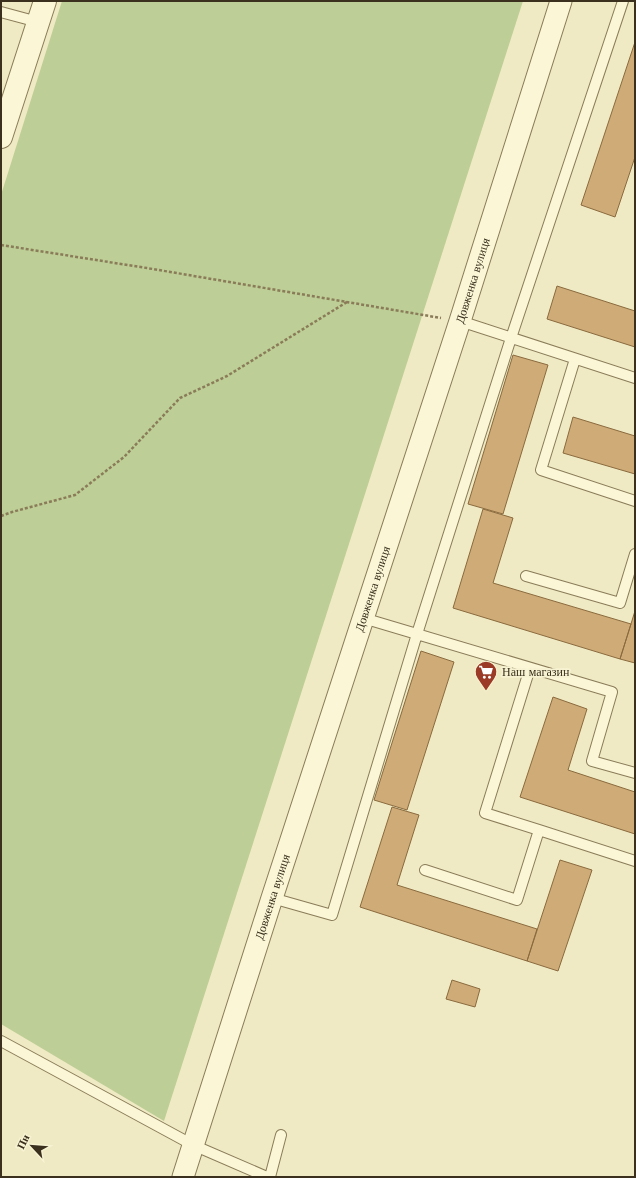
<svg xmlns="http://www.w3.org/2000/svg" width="636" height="1178" viewBox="0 0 636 1178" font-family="'Libre Baskerville',serif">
	<rect width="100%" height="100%" fill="#efeac3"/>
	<!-- green -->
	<path fill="#bdce96" d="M62 1H523L164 1121 1 1024V195Z"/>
	<!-- building -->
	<path fill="#cfab77" stroke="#8a6a3e" d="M635 42V157L615 217 581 205Z
		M557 286 635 311V347L547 319Z
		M513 355 548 365 503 514 468 504Z
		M573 417 635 436V474L563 453Z
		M483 509 513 518 493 583 631 624 620 659 453 608Z
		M635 611V663L620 659Z
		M421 651 454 662 407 810 374 800Z
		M553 697 587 709 568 770 635 792V834L520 797Z
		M392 807 419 815 397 885 537 929 527 961 360 907Z
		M560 860 592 870 558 971 527 961Z
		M452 980 480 989 475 1007 446 999Z"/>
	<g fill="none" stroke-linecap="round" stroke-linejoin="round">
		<!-- service casing -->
		<g stroke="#8a7c59" stroke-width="12">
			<path id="service" d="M1 12 38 22
				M460 321 635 378
				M575 359 541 470 635 501
				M526 576 620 603 635 554
				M363 618 612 692 592 761 635 773
				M530 668 485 813 539 830
				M425 870 517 900 539 830 635 861
				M272 898 332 915 417 634 511 338 623 1
				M1 1041 193 1145 267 1177
				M270 1177 281 1135"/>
		</g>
		<!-- minor casing -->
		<g stroke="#8a7c59" stroke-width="23">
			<g id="minor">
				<path id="s1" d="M183 1177 272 898 460 321 561 1"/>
			</g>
		</g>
		<!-- tertiary casing -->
		<g stroke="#8a7c59" stroke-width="24">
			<path id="tertiary" d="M1 137 45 1"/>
		</g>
		<!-- path -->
		<path stroke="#8a7c59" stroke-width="2.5" stroke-dasharray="3 2" stroke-linecap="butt" d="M1 245 153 269 441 318
			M1 516 12 512 75 495 124 457 180 398 227 376 347 302"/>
		<!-- service -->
		<use href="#service" stroke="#faf6d6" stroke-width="10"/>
		<!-- minor -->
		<use href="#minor" stroke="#faf6d6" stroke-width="21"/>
		<!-- tertiary -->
		<use href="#tertiary" stroke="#faf6d6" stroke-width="22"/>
	</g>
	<!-- icons -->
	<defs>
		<g id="supermarket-pin" transform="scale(1.15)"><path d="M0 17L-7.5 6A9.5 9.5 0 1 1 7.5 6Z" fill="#9b3b27" stroke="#f7f3d2"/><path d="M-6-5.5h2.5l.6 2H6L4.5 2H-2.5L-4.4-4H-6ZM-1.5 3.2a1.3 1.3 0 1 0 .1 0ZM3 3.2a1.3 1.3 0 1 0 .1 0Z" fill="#fff"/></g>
	</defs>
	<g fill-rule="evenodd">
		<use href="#supermarket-pin" x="486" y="672"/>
	</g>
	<g text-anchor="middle" stroke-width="3.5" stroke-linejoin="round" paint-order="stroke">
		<!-- street labels -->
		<g font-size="12" fill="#3a301d" stroke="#f7f3d2">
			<text dy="4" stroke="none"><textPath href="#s1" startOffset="942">Довженка вулиця</textPath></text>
			<text dy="4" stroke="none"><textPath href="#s1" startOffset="618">Довженка вулиця</textPath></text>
			<text dy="4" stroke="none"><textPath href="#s1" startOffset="294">Довженка вулиця</textPath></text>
		</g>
		<!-- poi labels -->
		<g font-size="12" fill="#3a301d" stroke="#f7f3d2" text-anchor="start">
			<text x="502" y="676">Наш магазин</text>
		</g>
	</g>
	<!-- border -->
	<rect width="636" height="1178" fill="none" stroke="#3a301d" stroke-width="4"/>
	<!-- north arrow -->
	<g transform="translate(32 1146) rotate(296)" stroke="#f7f3d2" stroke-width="3" paint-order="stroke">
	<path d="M0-3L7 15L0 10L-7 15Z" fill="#3a301d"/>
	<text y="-6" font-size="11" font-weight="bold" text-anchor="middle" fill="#3a301d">Пн</text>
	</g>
</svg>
